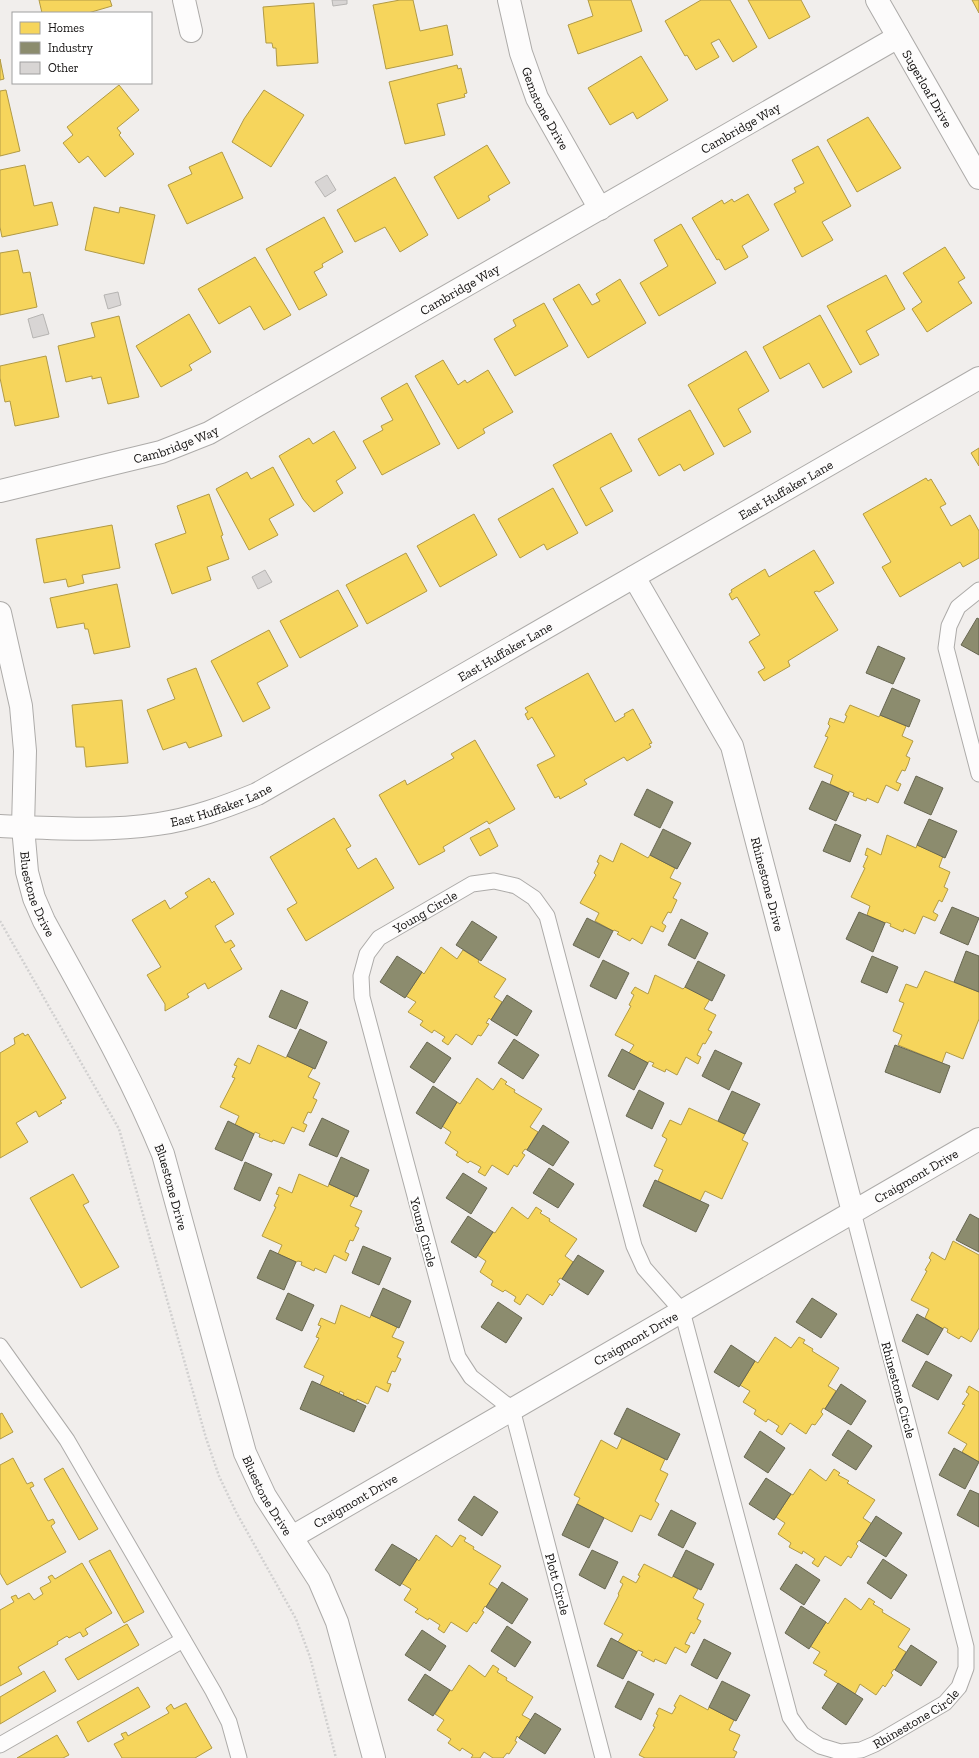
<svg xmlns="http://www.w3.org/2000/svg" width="979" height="1758" viewBox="0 0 979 1758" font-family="'Zilla Slab',serif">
	<rect width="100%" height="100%" fill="#f1eeec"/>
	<!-- homes -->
	<path fill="#f6d55c" stroke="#b19a45" d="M39 0H110L112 6 88 13H42Z
		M400 0H413L420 31 447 25 453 55 386 69 373 5Z
		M588 0H631L642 31 578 54 568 25 593 16Z
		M701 0H730L757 47 733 62 719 39 711 43 719 57 696 70 687 55 685 56 665 21Z
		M748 0H801L810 17 769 39Z
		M972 0H979V13Z
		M314 3 318 63 277 66 276 48H273L272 43H266L263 7Z
		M641 56 668 100 637 119 633 112 610 125 588 88Z
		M0 59 4 79 0 80Z
		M457 65 458 69 461 68 467 93 464 94 465 97 437 104 445 135 405 144 389 82Z
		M119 85 139 110 117 128 121 133 119 135 134 154 105 177 88 156 79 163 63 143 73 135 67 127Z
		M6 90 20 151 0 156V91Z
		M264 90 304 115 271 167 232 142 244 119Z
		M868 117 901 168 857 192 827 140Z
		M487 145 510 183 488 196 490 200 458 219 434 177Z
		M818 146 851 206 822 222 833 240 802 257 774 204 796 192 794 188 804 183 792 160Z
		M222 152 243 198 187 224 168 185 192 174 189 167Z
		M25 165 34 206 52 202 58 225 2 237 0 227V170Z
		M395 177 428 235 400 252 385 227 355 242 337 210Z
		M748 194 769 230 742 246 748 257 725 270 719 259 717 260 692 218 722 200 724 204 732 199 734 202Z
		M94 207 119 213 120 207 155 215 144 264 85 250Z
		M324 217 343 252 322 264 323 267 314 272 327 295 299 310 266 249Z
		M681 224 716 283 659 316 640 283 668 266 654 240Z
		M945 247 965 278 958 282 972 303 927 332 912 309 922 302 903 273Z
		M18 250 23 273 30 272 37 307 0 315V253Z
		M255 257 291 315 264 330 250 306 219 324 198 289Z
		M886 275 905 309 866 331 879 355 860 365 827 306Z
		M620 279 646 323 588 358 553 299 579 284 592 305 600 301 596 294Z
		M544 303 568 346 515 376 494 339 516 326 513 320Z
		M189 314 211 352 189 365 192 370 161 387 136 346Z
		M820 315 852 372 823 388 809 363 780 379 763 347Z
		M119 316 139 397 108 404 101 377 92 379V376L66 382 58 346 95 337 91 323Z
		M746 351 769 391 738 409 751 432 724 447 688 385Z
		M46 356 59 417 15 426 10 401 5 402 0 378V366Z
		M443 360 458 385 465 380 467 383 488 370 513 412 483 429 485 433 458 449 415 376Z
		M407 383 440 444 382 475 363 441 383 430 381 426 393 420 381 398Z
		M690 410 714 454 684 471 680 464 659 476 638 439Z
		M334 431 356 468 336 481 343 493 314 512 303 499 279 456 309 438 313 444Z
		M611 433 632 471 600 488 613 511 586 526 553 465Z
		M979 448V466L971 453Z
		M273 467 294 505 269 519 278 535 249 550 216 489 247 472 251 479Z
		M926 478 928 481 931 479 946 504 940 507 951 526 970 515 979 531V558L963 567 960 562 900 597 882 567 891 562 863 514Z
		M553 488 578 533 547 550 544 544 520 558 498 519Z
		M209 494 223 535 221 536 229 559 207 567 211 580 172 594 155 544 186 533 177 506Z
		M474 514 497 555 440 587 417 546Z
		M112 525 120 568 82 575 84 583 68 587 66 579 44 583 36 539Z
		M814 550 834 583 819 592 817 591 814 592 838 630 788 661 790 666 764 681 758 672 765 668 749 642 760 635 737 597 732 600 729 594 732 592 731 590 765 569 769 577Z
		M406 553 427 591 367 624 346 585Z
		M117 584 130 647 94 654 88 629H85L84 623 57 628 50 598Z
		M338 590 358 626 300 658 280 621Z
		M269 630 288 666 257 683 270 708 243 722 211 661Z
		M196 668 222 736 189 748 186 742 163 750 147 710 175 699 167 679Z
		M588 673 615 722 625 716 624 714 633 709 652 743 649 744 651 747 627 761 624 757 584 780 587 784 560 799 559 796 555 798 537 765 555 756 532 717 528 720 525 714 528 712 525 708Z
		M122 700 128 763 86 767 84 747H76L72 705Z
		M850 705 879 717 880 715 906 726 902 736 913 741 906 756 910 758 908 764 905 771 902 770 896 782 901 784 898 791 886 785 878 803 867 798 866 801 853 796 854 793 849 791V793L830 784 833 775 814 767 828 737 825 736 830 726 828 724 830 718 844 723 847 716 845 715Z
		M475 740 515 809 489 824 487 821 443 847 445 851 419 865 379 795 405 780 407 785 454 758 451 754Z
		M334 818 351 846 346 849 358 869 376 858 394 888 306 941 287 909 297 903 270 857Z
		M489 828 498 846 480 856 470 838Z
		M887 835 916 848 917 845 943 856 939 867 950 872 944 887 948 889 942 902 939 900 933 912 938 915 935 921 923 916 915 934 904 929 903 932 890 926 891 924 886 922 885 923 867 915 870 906 851 897 865 868 863 867 868 856 865 855 867 848 881 855Z
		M621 843 648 858 650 855 675 868 670 878 681 883 673 898 677 900 671 913 668 912 662 923 666 926 663 932 651 926 642 944 632 938 630 941 617 934 619 932 614 930 613 931 595 921 599 913 580 903 596 875 594 873 599 863 597 862 600 855 613 862Z
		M209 878 212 883 214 881 234 914 215 926 225 943 231 940 235 946 230 949 242 969 208 989 205 983 187 994 189 997 165 1011V1004L147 975 161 967 132 920 165 900 170 909 188 897 185 893Z
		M441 947 457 959 463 950 479 960 478 962 482 965 506 979 494 997 502 1002 491 1020 489 1018 486 1023 489 1024 481 1036 478 1035 472 1045 456 1034 448 1045 442 1041 445 1037 434 1030 432 1033 420 1025 423 1021 408 1012 416 1002 406 996 422 972 424 974Z
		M925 971 979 992V1019L963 1059 946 1052 942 1063 898 1045 902 1035 893 1031 904 1003 899 1001 906 984 917 988Z
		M655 975 683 989 685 987 710 999 704 1009 716 1015 708 1030 712 1032 705 1044 703 1043 697 1055 701 1057 698 1064 686 1057 677 1075 666 1069 665 1072 652 1066 654 1063 649 1061 648 1063 629 1053 634 1045 615 1035 631 1006 629 1005 634 995 631 993 635 987 648 994Z
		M23 1033 25 1036 28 1034 66 1098 60 1101 62 1103 39 1117 36 1111 16 1123 28 1142 0 1158V1053L15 1044 14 1038Z
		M258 1045 286 1058 287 1056 313 1068 308 1077 320 1083 313 1098 317 1100 311 1113 308 1112 303 1123 307 1125 304 1132 292 1127 284 1144 273 1140 272 1142 259 1137 260 1134 255 1132 254 1134 235 1125 239 1116 220 1107 235 1078 232 1077 237 1066 234 1065 238 1058 250 1064Z
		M477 1078 493 1090 501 1078 507 1082 505 1084 515 1090 514 1092 542 1109 530 1127 538 1132 527 1150 525 1149 522 1153 525 1155 517 1167 514 1165 508 1175 492 1165 485 1176 478 1172 481 1167 470 1161 468 1163 456 1155 458 1152 445 1143 451 1132 442 1126 457 1102 460 1104Z
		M689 1108 745 1134 742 1140 748 1143 722 1199 705 1191 700 1201 658 1181 663 1170 654 1166 667 1139 662 1136 670 1120 681 1125Z
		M73 1174 89 1202 83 1205 119 1267 81 1288 30 1198Z
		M299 1174 328 1187 329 1184 355 1196 350 1206 362 1211 355 1226 359 1228 353 1241 350 1240 345 1252 349 1254 346 1261 334 1255 326 1273 315 1268 314 1271 301 1265 302 1262 298 1261 296 1262 278 1254 282 1245 262 1236 276 1207 274 1206 279 1195 276 1194 279 1187 292 1193Z
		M512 1207 528 1219 536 1207 542 1211 540 1213 550 1219 549 1221 577 1239 565 1256 573 1262 562 1279 560 1278 557 1282 560 1284 552 1296 550 1294 543 1305 527 1294 520 1305 514 1301 516 1297 505 1290 503 1292 491 1285 493 1281 480 1272 486 1261 477 1255 493 1232 495 1233Z
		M953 1241 979 1255V1328L971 1342 961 1336 959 1339 947 1332 948 1329 944 1327 943 1329 925 1318 929 1309 911 1300 927 1271 925 1270 931 1260 929 1258 932 1252 945 1260Z
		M341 1305 370 1318 371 1315 397 1327 392 1337 404 1342 397 1357 401 1359 395 1372 392 1371 387 1383 391 1384 388 1392 376 1386 368 1404 357 1399 356 1401 343 1396 344 1393 340 1391 339 1394 320 1385 324 1376 304 1367 319 1338 316 1337 321 1326 318 1325 321 1318 335 1324Z
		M775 1337 791 1348 799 1337 805 1340 803 1343 813 1349 812 1351 839 1368 828 1386 836 1391 825 1409 823 1408 821 1412 823 1414 815 1425 812 1424 806 1434 790 1423 782 1435 776 1431 779 1426 768 1419 766 1422 754 1414 756 1410 743 1402 750 1391 740 1385 755 1361 758 1363Z
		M969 1386 979 1392V1462L962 1452 967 1444 948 1433 965 1405 962 1404 969 1394 966 1392Z
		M2 1413 13 1432 0 1439V1414Z
		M622 1438 665 1459 660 1470 668 1474 655 1501 659 1504 651 1520 640 1515 632 1532 577 1504 580 1498 574 1495 601 1440 617 1449Z
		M13 1458 27 1484 32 1482 34 1486 30 1488 48 1521 53 1519 55 1523 51 1526 66 1552 7 1585 0 1573V1465Z
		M63 1468 98 1529 79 1540 44 1479Z
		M810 1469 826 1481 834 1469 840 1473 838 1475 849 1481 847 1483 875 1500 863 1518 872 1524 860 1541 859 1540 856 1544 858 1546 851 1558 848 1556 841 1566 825 1556 818 1567 812 1563 815 1559 803 1551 802 1554 789 1547 791 1543 778 1534 785 1523 776 1517 791 1494 793 1495Z
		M436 1535 452 1547 460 1535 466 1538 464 1541 474 1547 473 1549 501 1566 489 1584 497 1589 486 1607 485 1606 482 1611 484 1612 476 1624 474 1622 467 1632 451 1622 444 1633 438 1629 440 1625 429 1618 428 1620 415 1612 418 1609 404 1600 411 1589 401 1583 417 1559 419 1561Z
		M110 1550 144 1612 124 1623 89 1561Z
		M82 1563 112 1613 85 1629 88 1634 83 1637 80 1632 69 1638 67 1636 57 1642 58 1644 18 1667 22 1674 0 1686V1610L14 1602 11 1597 16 1595 18 1599 29 1593 34 1600 43 1594 40 1588 51 1582 48 1577 52 1575 55 1579Z
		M644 1564 672 1578 673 1576 698 1589 693 1598 704 1604 697 1619 701 1621 694 1634 691 1632 685 1644 690 1646 686 1653 675 1647 666 1664 655 1659 654 1662 641 1655 643 1652 638 1650 637 1652 618 1642 623 1634 604 1624 619 1595 618 1594 623 1584 620 1582 623 1576 636 1583 640 1576 638 1575Z
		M845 1598 861 1610 869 1598 875 1602 873 1604 883 1610 882 1612 910 1629 898 1647 906 1652 895 1670 894 1669 891 1673 893 1675 885 1687 883 1685 876 1695 860 1684 855 1694 824 1675 827 1671 813 1663 820 1652 810 1646 826 1622 828 1624Z
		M127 1624 139 1645 78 1680 65 1659Z
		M469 1665 485 1677 493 1665 499 1669 497 1672 507 1678 506 1680 533 1697 522 1715 531 1720 519 1738 517 1736 515 1741 517 1742 509 1754 507 1753 503 1758H493L484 1752 480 1758H471L473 1755 462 1748 460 1751 448 1743 451 1739 437 1730 444 1720 435 1714 450 1690 452 1691Z
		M44 1671 56 1691 0 1724V1697Z
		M138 1687 150 1707 88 1742 77 1722Z
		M680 1695 708 1710 709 1707 734 1720 729 1730 740 1735 733 1750 737 1752 734 1758H645L639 1755 655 1727 653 1726 658 1715 656 1714 659 1708 672 1714 676 1707 674 1706Z
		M186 1703 212 1748 195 1758H122L114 1744 124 1739 121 1734 126 1732 128 1736 169 1713 166 1708 171 1704 174 1709Z
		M57 1735 69 1755 63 1758H17Z"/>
	<!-- industry -->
	<path fill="#8c8c6e" stroke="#676651" d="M977 618 979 619V655L961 645Z
		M878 646 905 658 893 684 866 673Z
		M892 688 920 700 909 727 880 715Z
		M916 776 943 788 931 815 904 803Z
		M822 781 849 793 836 821 809 809Z
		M647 789 673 802 660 828 634 815Z
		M929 819 957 831 945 858 917 845Z
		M835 824 861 835 850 862 823 851Z
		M663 829 691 843 677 869 650 855Z
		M952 907 979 918 968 945 940 933Z
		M859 912 885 923 873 952 846 939Z
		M587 918 613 931 599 958 573 945Z
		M681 919 708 933 695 959 668 945Z
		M472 921 497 937 481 961 456 945Z
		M966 951 979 956V992L954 982Z
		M397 956 422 972 405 998 380 982Z
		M872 956 898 967 887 993 861 982Z
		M603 960 629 973 616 999 590 986Z
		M698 961 725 975 712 1001 685 987Z
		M281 990 308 1002 296 1029 269 1017Z
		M507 995 532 1011 517 1036 491 1020Z
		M300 1029 327 1042 315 1069 287 1056Z
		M514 1039 539 1055 523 1079 498 1063Z
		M427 1042 451 1058 434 1083 410 1067Z
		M895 1045 950 1066 940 1093 885 1072Z
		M622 1049 648 1063 634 1090 608 1076Z
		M715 1050 742 1063 729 1090 702 1076Z
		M433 1086 457 1102 441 1129 416 1113Z
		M639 1090 664 1103 652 1129 626 1116Z
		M732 1091 760 1104 745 1134 718 1121Z
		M322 1118 349 1131 337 1157 309 1145Z
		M228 1121 254 1134 242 1161 215 1149Z
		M543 1125 569 1142 553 1166 527 1150Z
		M341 1157 369 1170 357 1197 329 1184Z
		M245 1162 272 1174 260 1201 234 1189Z
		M549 1168 574 1184 558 1208 533 1193Z
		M463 1173 487 1188 471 1214 446 1198Z
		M655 1180 709 1205 696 1232 643 1206Z
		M970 1214 979 1219V1252L956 1240Z
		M468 1216 493 1232 476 1258 451 1242Z
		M363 1246 391 1258 379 1285 352 1273Z
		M270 1250 296 1262 284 1290 257 1278Z
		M578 1255 604 1271 588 1295 562 1279Z
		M383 1288 411 1301 399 1328 371 1315Z
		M288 1293 314 1305 302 1331 276 1319Z
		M812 1298 837 1314 821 1338 796 1322Z
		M498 1302 522 1318 506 1343 481 1327Z
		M917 1314 943 1329 928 1355 902 1341Z
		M731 1345 755 1361 739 1387 714 1372Z
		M926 1361 952 1375 938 1400 912 1386Z
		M312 1381 366 1406 354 1432 300 1409Z
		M841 1384 866 1401 851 1425 825 1409Z
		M627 1408 680 1434 667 1460 614 1434Z
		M848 1430 872 1446 856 1470 832 1455Z
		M760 1431 785 1448 768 1473 744 1457Z
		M954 1448 979 1462 965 1489 939 1475Z
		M766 1478 791 1494 774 1520 749 1504Z
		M970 1490 979 1494V1527L957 1515Z
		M474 1496 498 1512 482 1536 458 1520Z
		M577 1504 604 1518 589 1548 562 1535Z
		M671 1510 696 1523 683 1548 658 1535Z
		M876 1516 902 1533 886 1557 860 1541Z
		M392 1544 417 1559 400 1586 375 1570Z
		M592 1550 618 1562 605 1589 579 1575Z
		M686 1550 714 1564 701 1590 673 1576Z
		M883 1559 907 1575 891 1599 867 1583Z
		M796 1564 820 1580 804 1605 780 1589Z
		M502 1582 528 1599 512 1624 486 1607Z
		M801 1606 826 1622 809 1649 785 1633Z
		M507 1626 531 1642 515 1667 491 1651Z
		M422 1630 446 1646 430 1671 405 1655Z
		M611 1638 637 1652 623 1679 597 1666Z
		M704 1639 731 1653 717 1679 691 1665Z
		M911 1645 937 1662 921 1686 895 1670Z
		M425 1674 450 1690 433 1716 408 1700Z
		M628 1681 654 1694 641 1720 615 1707Z
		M722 1681 750 1695 736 1721 709 1707Z
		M838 1683 863 1699 846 1725 822 1708Z
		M535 1713 561 1729 545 1754 519 1738Z"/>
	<!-- building -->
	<path fill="#d8d5d4" stroke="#b6b4b2" d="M332 0H347V4L333 6Z
		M327 175 336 190 325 197 315 182Z
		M118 292 121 305 108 309 104 295Z
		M43 314 49 334 33 338 28 319Z
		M265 570 272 582 258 589 252 577Z"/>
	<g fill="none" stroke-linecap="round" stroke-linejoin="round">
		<!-- lane casing -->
		<g stroke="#adaba9" stroke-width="17">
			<g id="lane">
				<path d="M979 590 958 607 949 626 946 648 979 774"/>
				<path d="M0 1346 67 1440 213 1691 229 1722 239 1758"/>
				<path d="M0 1745 183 1640"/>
				<path id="s1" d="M603 1758 512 1409 471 1377 458 1357 362 997 361 976 367 954 379 938 472 884 494 881 516 886 534 898 547 916 634 1246 644 1268 682 1311 790 1717 802 1734 820 1746 840 1752 861 1750 875 1744 945 1703 959 1687 966 1668V1647L853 1212"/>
			</g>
		</g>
		<!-- street casing -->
		<g stroke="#adaba9" stroke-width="24">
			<g id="street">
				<path d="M184 0 191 31"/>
				<path id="s2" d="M509 0 521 53 537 98 600 209"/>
				<path id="s3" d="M877 0 979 178"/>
				<path id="s4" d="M0 491 161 452 209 433 898 37"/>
				<path id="s5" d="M634 577 732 746 853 1212"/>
				<path d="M0 613 21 706 25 751 23 827"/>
				<path id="s6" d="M292 1537 979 1139"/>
			</g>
		</g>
		<!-- secondary casing -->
		<g stroke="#adaba9" stroke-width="24">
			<g id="secondary">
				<path id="s7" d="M0 826C53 828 106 832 158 824 193 819 225 807 257 794L979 378"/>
				<path id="s8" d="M23 827 27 872 34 898 44 921C86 998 130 1073 163 1154L245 1453 265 1496 319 1580 337 1622 374 1758"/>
			</g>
		</g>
		<!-- path -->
		<path stroke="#d1d0d0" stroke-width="2.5" stroke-dasharray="2 2" stroke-linecap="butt" d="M0 921 119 1129 206 1438 219 1476 236 1512 296 1619 310 1657 336 1758"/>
		<!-- lane -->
		<use href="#lane" stroke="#fdfcfc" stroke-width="15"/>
		<!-- street -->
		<use href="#street" stroke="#fdfcfc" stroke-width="22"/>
		<!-- secondary -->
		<use href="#secondary" stroke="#fdfcfc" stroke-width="22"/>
	</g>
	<g text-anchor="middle" stroke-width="4" stroke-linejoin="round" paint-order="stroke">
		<!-- street labels -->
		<g font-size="13" fill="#110f0e" stroke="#fff">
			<text dy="5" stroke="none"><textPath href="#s3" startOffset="102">Sugerloaf Drive</textPath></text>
			<text dy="5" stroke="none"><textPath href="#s2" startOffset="115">Gemstone Drive</textPath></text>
			<text dy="5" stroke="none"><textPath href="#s4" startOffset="830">Cambridge Way</textPath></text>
			<text dy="5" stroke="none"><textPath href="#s4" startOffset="506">Cambridge Way</textPath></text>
			<text dy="5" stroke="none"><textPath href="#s4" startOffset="182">Cambridge Way</textPath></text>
			<text dy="5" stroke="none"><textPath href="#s7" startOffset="872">East Huffaker Lane</textPath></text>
			<text dy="5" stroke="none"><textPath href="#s7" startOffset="548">East Huffaker Lane</textPath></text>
			<text dy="5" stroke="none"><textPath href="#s7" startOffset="224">East Huffaker Lane</textPath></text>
			<text dy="5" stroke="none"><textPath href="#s5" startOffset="338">Rhinestone Drive</textPath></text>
			<text dy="5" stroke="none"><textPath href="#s8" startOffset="69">Bluestone Drive</textPath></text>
			<text dy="5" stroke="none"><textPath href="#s1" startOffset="926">Young Circle</textPath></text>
			<text dy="5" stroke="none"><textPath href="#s6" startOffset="721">Craigmont Drive</textPath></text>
			<text dy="5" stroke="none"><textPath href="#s8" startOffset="393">Bluestone Drive</textPath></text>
			<text transform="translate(424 1232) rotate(75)" y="5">Young Circle</text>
			<text dy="5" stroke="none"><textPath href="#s6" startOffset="397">Craigmont Drive</textPath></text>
			<text transform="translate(899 1390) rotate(75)" y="5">Rhinestone Circle</text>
			<text dy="5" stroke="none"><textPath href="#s8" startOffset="717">Bluestone Drive</textPath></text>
			<text dy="5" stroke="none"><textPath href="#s6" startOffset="73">Craigmont Drive</textPath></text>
			<text transform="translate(558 1584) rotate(75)" y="5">Plott Circle</text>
			<text dy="5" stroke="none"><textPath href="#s1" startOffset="2060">Rhinestone Circle</textPath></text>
		</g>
	</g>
	<!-- legend -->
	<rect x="12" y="12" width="140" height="72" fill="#ffffff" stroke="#a09f9f"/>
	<rect x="20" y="22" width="20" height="12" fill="#f6d55c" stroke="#a09f9f"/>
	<text x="48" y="32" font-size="12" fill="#110f0e">Homes</text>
	<rect x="20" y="42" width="20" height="12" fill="#8c8c6e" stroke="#a09f9f"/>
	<text x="48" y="52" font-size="12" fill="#110f0e">Industry</text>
	<rect x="20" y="62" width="20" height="12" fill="#d8d5d4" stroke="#a09f9f"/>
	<text x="48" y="72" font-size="12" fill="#110f0e">Other</text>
</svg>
